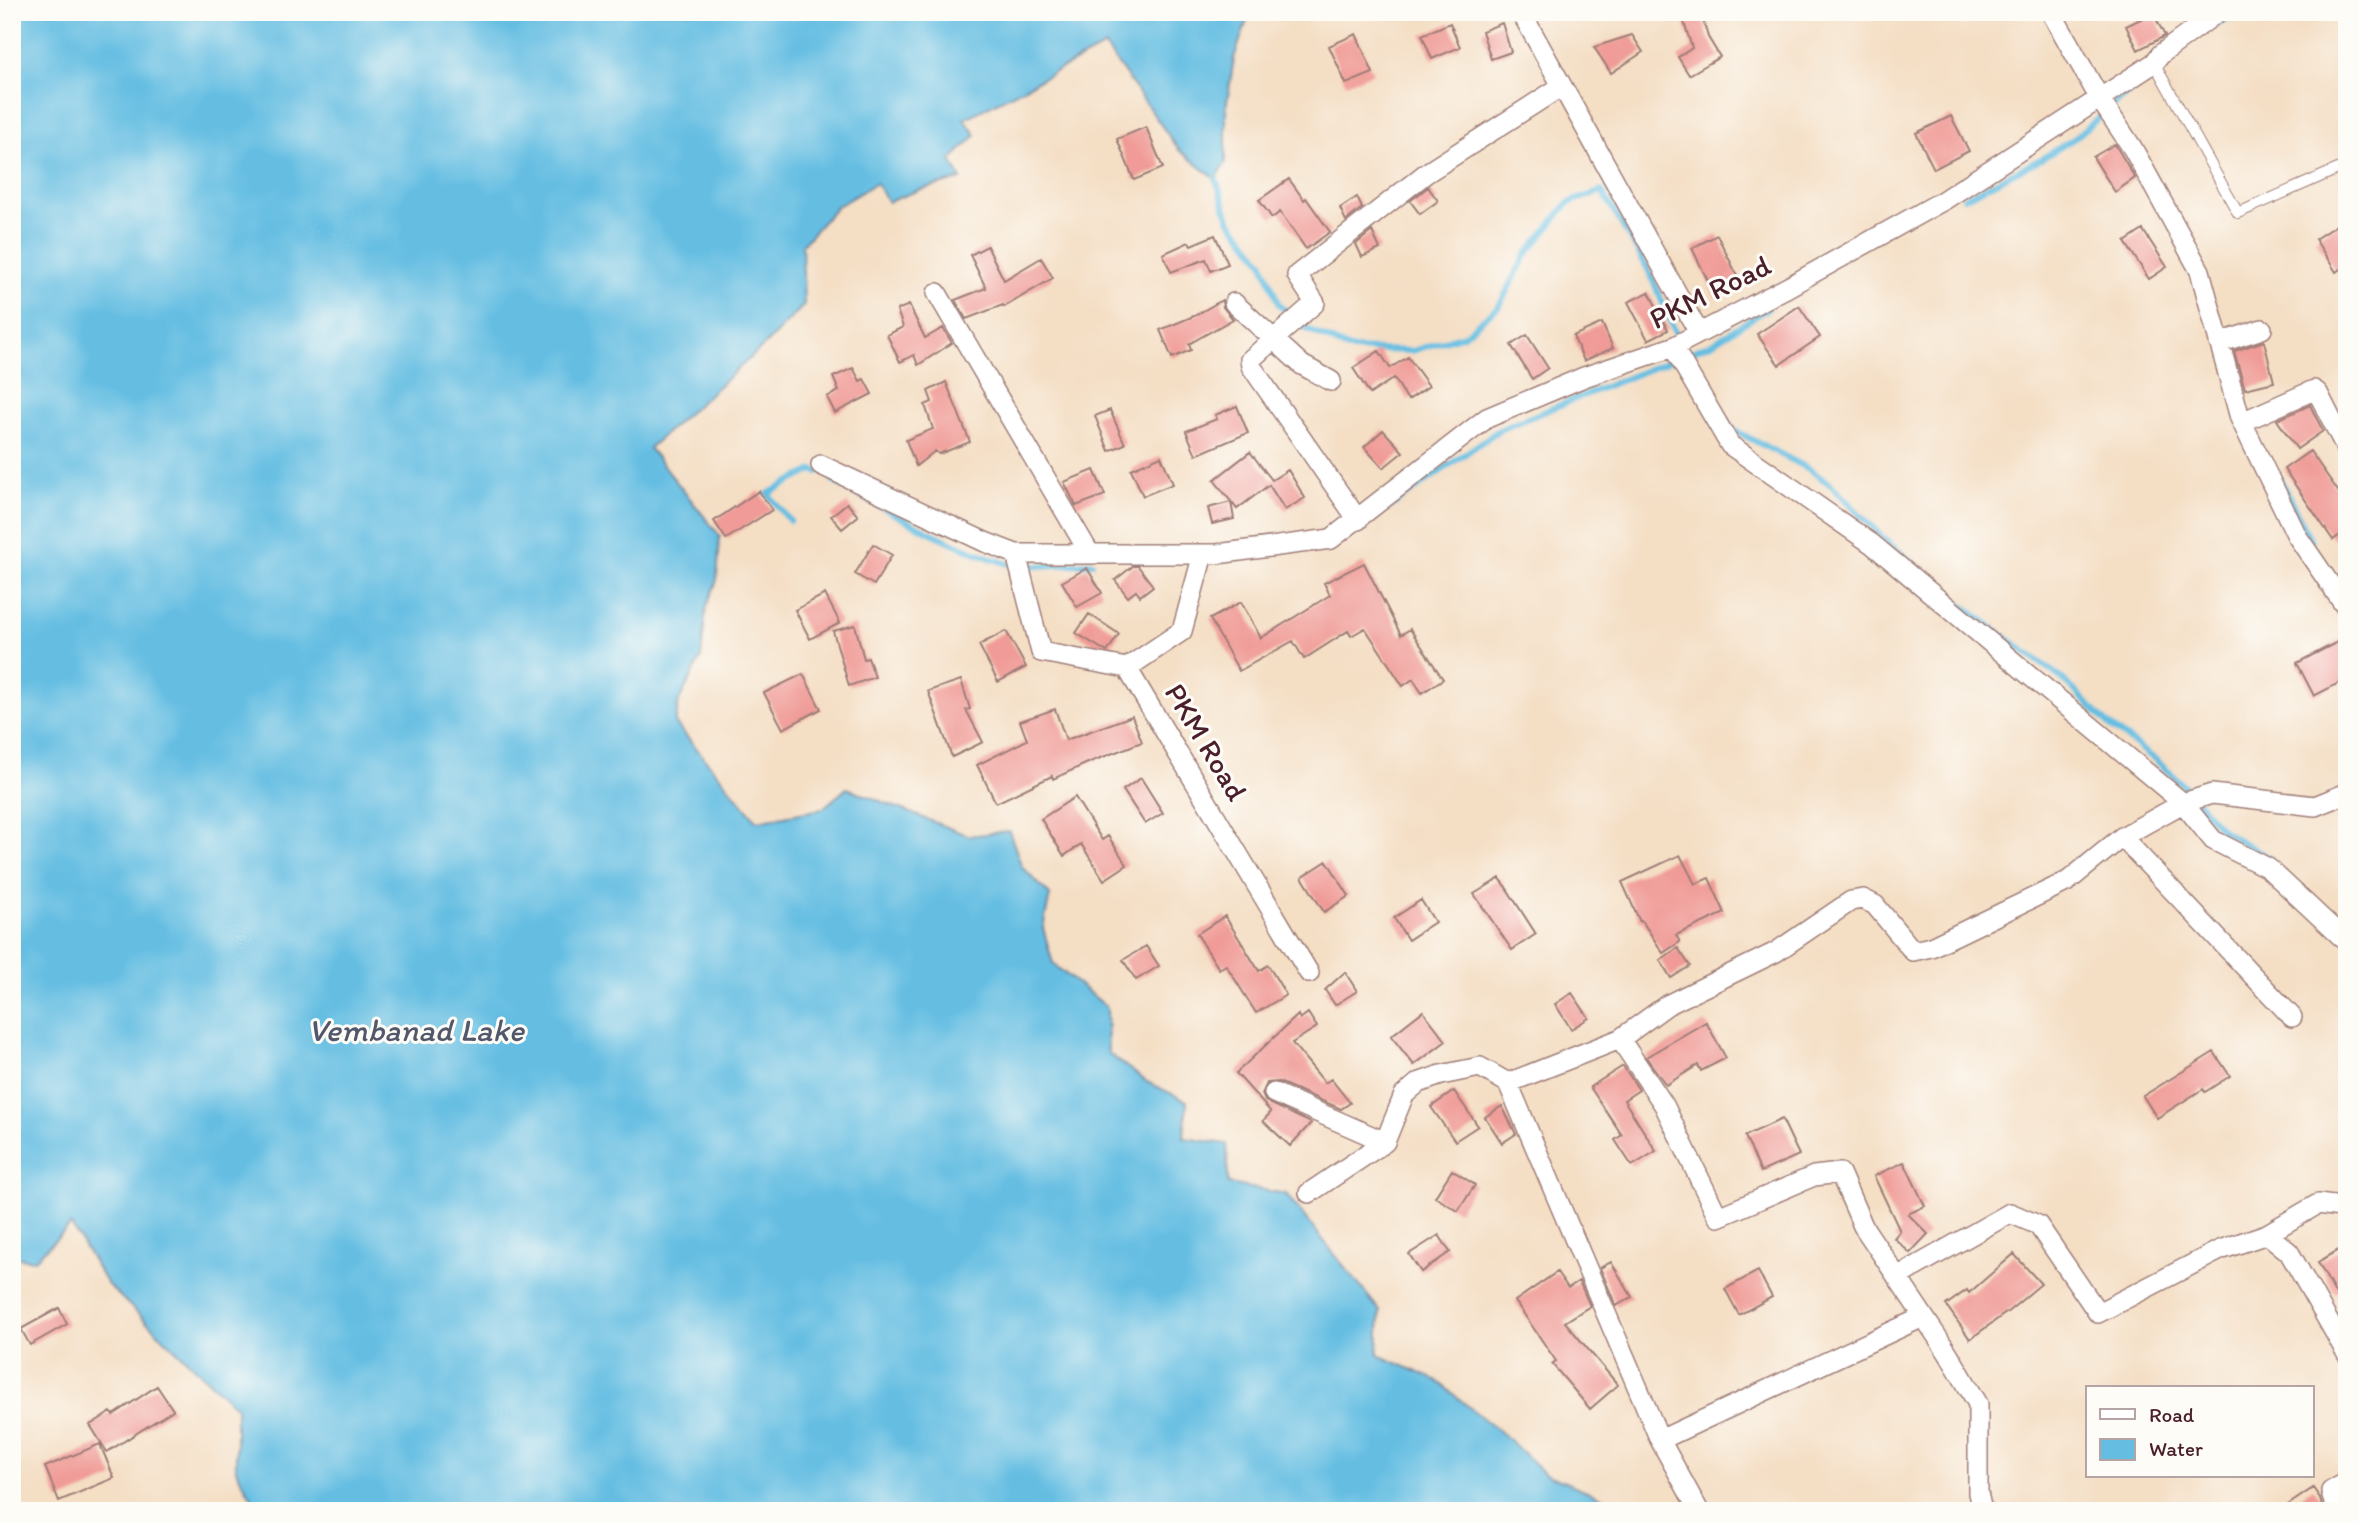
<svg xmlns="http://www.w3.org/2000/svg" width="2359" height="1523" viewBox="0 0 2359 1523" font-family="Itim,sans-serif">
	<rect width="100%" height="100%" fill="#fdfcf7"/>
	<filter id="ink" filterUnits="userSpaceOnUse"><feTurbulence type="fractalNoise" baseFrequency=".0143" numOctaves="2"/><feDisplacementMap in="SourceGraphic" scale="14" xChannelSelector="R" yChannelSelector="G"/><feConvolveMatrix kernelMatrix="1 2 1 2 8 2 1 2 1" color-interpolation-filters="sRGB"/></filter>
	<filter id="wash" filterUnits="userSpaceOnUse"><feTurbulence type="fractalNoise" baseFrequency=".00686" numOctaves="4" result="noise"/><feDisplacementMap in="SourceGraphic" scale="28" xChannelSelector="R" yChannelSelector="G"/><feGaussianBlur stdDeviation="1.57" result="paint"/><feColorMatrix in="noise" values="0 0 0 0 0 0 0 0 0 0 0 0 0 0 0 0 0 1.4 0 .05"/><feComposite in="paint" operator="in"/></filter>
	<g filter="url(#wash)">
		<rect width="100%" height="100%" fill="#f4dec4"/>
		<!-- water -->
		<path fill="#65bee2" stroke="#586e86" stroke-width="2" d="M12 12H1250L1234 58 1226 108V162L1216 179 1179 150 1105 46 964 119 976 135 951 160 961 179 919 190 888 202 876 183 836 207 802 245 804 305 767 343 649 448 720 536 717 580 706 608 701 657 679 701 675 723 757 821 822 809 847 788 969 836 1009 831 1022 867 1050 895 1043 928 1053 964 1107 1007 1108 1053 1147 1082 1187 1101 1184 1138 1227 1144 1228 1184 1286 1194 1380 1311 1378 1355 1436 1380 1506 1437 1545 1474 1604 1498 1621 1511H259L236 1470V1407L107 1284 71 1225 34 1260 12 1257Z"/>
		<g fill="none" stroke-linecap="round" stroke-linejoin="round">
			<!-- stream -->
			<path stroke="#65bee2" stroke-width="6" d="M2215 24 2243 12
				M1216 179 1229 219 1262 261 1279 305 1307 329 1349 349 1412 351 1464 335 1499 306 1526 255 1568 203 1602 191 1648 269 1679 341
				M1964 198 2041 159 2075 138 2141 82
				M1722 414 1734 430 1809 469 1831 485 1883 538 1963 606 2064 680 2110 726 2156 760 2182 784 2222 830 2269 858
				M2280 479 2311 541
				M833 481C889 511 947 545 1008 564
				M790 521 768 494C774 490 809 471 814 470L818 472
				M1364 525 1499 430 1713 343 1768 308
				M1022 567 1092 563
				M2331 915 2347 925"/>
		</g>
		<g id="blocks">
			<!-- building -->
			<path fill="#f09b97" d="M1701 13 1708 37 1720 57 1689 75 1678 57 1692 48 1683 19Z
				M2153 13 2165 36 2138 50 2126 26Z
				M1450 23 1460 47 1432 59 1422 35Z
				M1502 23 1511 52 1491 59 1482 31Z
				M1356 34 1373 73 1346 84 1329 46Z
				M1632 35 1643 52 1611 73 1594 47Z
				M1951 116 1969 151 1934 169 1916 133Z
				M1146 127 1163 168 1134 180 1117 139Z
				M2115 144 2135 178 2115 192 2093 157Z
				M1289 179 1304 200 1306 198 1330 232 1306 249 1280 212 1272 218 1259 200Z
				M1428 187 1438 201 1420 214 1410 201Z
				M1357 197 1362 208 1346 221 1340 208Z
				M2338 224 2347 238V266L2336 272 2315 239Z
				M2143 230 2167 267 2149 279 2125 242Z
				M1372 231 1380 249 1362 257 1356 244Z
				M1215 235 1228 264 1211 271 1206 259 1171 272 1163 254 1189 242 1191 245Z
				M1717 235 1742 285 1716 298 1692 248Z
				M987 246 1004 280 1041 258 1053 278 1004 307 1003 305 966 319 955 300 986 288 970 255Z
				M1649 292 1668 330 1648 340 1628 302Z
				M1222 300 1223 307 1233 319 1189 344 1191 350 1172 358 1160 330 1194 316Z
				M909 305 925 338 943 328 952 343 918 365 914 355 900 362 887 335 903 327 897 310Z
				M1799 306 1820 337 1779 365 1757 334Z
				M1602 323 1613 348 1584 361 1573 336Z
				M1527 335 1548 368 1532 379 1511 345Z
				M2264 341 2274 382 2245 389 2234 351Z
				M1379 351 1390 368 1408 357 1429 386 1408 400 1394 378 1370 394 1353 368Z
				M853 368 860 381 864 379 872 394 835 413 827 397 839 391 833 377Z
				M946 382 970 442 939 454 935 451 916 466 906 440 933 429 925 405 932 402 928 391Z
				M2310 405 2323 431 2297 449 2277 420Z
				M1237 406 1248 433 1196 455 1186 431 1217 419 1215 415Z
				M1110 410 1125 444 1109 451 1095 416Z
				M1383 430 1403 452 1383 468 1364 447Z
				M2310 451 2347 504V530L2333 540 2284 469Z
				M1250 452 1272 480 1288 470 1305 498 1285 510 1269 485 1237 509 1214 480Z
				M1161 456 1173 484 1143 496 1131 469Z
				M1094 470 1105 495 1076 506 1064 482Z
				M759 491 772 510 726 539 714 521Z
				M1231 502 1234 519 1212 524 1208 508Z
				M847 503 858 516 842 529 831 516Z
				M873 544 892 555 874 585 855 574Z
				M1364 563 1401 635 1410 629 1443 679 1422 693 1413 679 1403 686 1365 628 1351 636 1348 631 1304 659 1293 641 1239 671 1210 619 1241 602 1261 638 1330 595 1324 583Z
				M1133 566H1138L1153 586 1140 596 1136 591 1128 597 1115 580Z
				M1087 568 1102 593 1077 607 1062 582Z
				M825 594 840 623 810 639 795 610Z
				M1089 614 1119 634 1107 652 1076 633Z
				M855 625 864 659 868 658 875 677 849 686 833 631Z
				M1006 631 1026 667 998 682 979 645Z
				M2347 637V679L2314 696 2297 663Z
				M803 674 821 709 783 729 764 693Z
				M961 680 970 709 966 710 983 742 952 757 928 691Z
				M1055 709 1066 740 1132 716 1142 742 1090 762 1053 779 1052 776 996 803 977 765 1027 740 1020 721Z
				M1141 778 1163 813 1145 824 1123 790Z
				M1075 797 1102 840 1108 836 1127 865 1104 880 1081 844 1064 856 1041 819Z
				M1680 855 1695 884 1709 878 1725 913 1676 935 1680 942 1663 953 1642 921 1640 922 1622 882Z
				M1327 861 1349 896 1324 912 1302 877Z
				M1500 878 1536 934 1512 950 1474 894Z
				M1421 900 1435 922 1408 940 1394 918Z
				M1225 916 1259 971 1268 965 1286 995 1256 1013 1226 965 1219 969 1197 934Z
				M1146 946 1159 966 1136 980 1123 960Z
				M1678 948 1690 966 1671 978 1660 960Z
				M1345 972 1357 991 1335 1005 1325 990Z
				M1572 993 1589 1018 1571 1029 1555 1004Z
				M1423 1011 1446 1041 1414 1065 1391 1036Z
				M1308 1013 1317 1027 1292 1043 1325 1083 1331 1079 1350 1103 1341 1109 1279 1082 1267 1083 1262 1094 1265 1101 1311 1123 1290 1146 1263 1121 1271 1112 1236 1073 1298 1015 1300 1019Z
				M1706 1022 1726 1058 1701 1071 1698 1065 1666 1085 1646 1057Z
				M2214 1052 2230 1076 2205 1092 2203 1089 2157 1118 2143 1096Z
				M1623 1066 1639 1090 1624 1100 1656 1151 1632 1166 1615 1140 1622 1135 1590 1087Z
				M1454 1091 1478 1126 1455 1141 1431 1107Z
				M1502 1106 1516 1134 1502 1143 1485 1117Z
				M1782 1119 1799 1155 1761 1172 1745 1136Z
				M1904 1162 1925 1206 1908 1214 1928 1234 1910 1253 1894 1238 1900 1231 1874 1176Z
				M1452 1170 1475 1185 1458 1211 1435 1197Z
				M1439 1235 1450 1252 1421 1272 1409 1254Z
				M2347 1245V1286L2335 1293 2318 1262Z
				M2014 1254 2041 1284 2010 1310 1970 1339 1946 1305 1967 1290 1969 1293Z
				M1611 1262 1632 1297 1616 1306 1600 1268Z
				M1758 1271 1772 1297 1739 1315 1725 1289Z
				M1557 1272 1568 1288 1579 1281 1590 1306 1565 1322 1618 1385 1590 1409 1552 1364 1556 1361 1515 1301Z
				M59 1308 67 1324 30 1345 21 1329Z
				M157 1386 173 1410 107 1452 90 1425 111 1412 113 1415Z
				M100 1444 114 1478 59 1501 45 1467Z
				M2313 1488 2320 1498 2323 1511H2279Z"/>
		</g>
	</g>
	<g filter="url(#ink)">
		<use href="#blocks" fill-opacity="0" stroke="#9f7e78" stroke-width="2"/>
		<g fill="none" stroke-linecap="round" stroke-linejoin="round">
			<!-- lane casing -->
			<g stroke="#9f7e78" stroke-width="12">
				<path id="lane" d="M2154 63 2238 213 2347 165"/>
			</g>
			<!-- street casing -->
			<g stroke="#9f7e78" stroke-width="22">
				<path id="street" d="M1521 12 1699 333
					M2051 12 2100 99 2133 149 2200 271 2240 418 2297 536 2347 609
					M937 293 1090 554
					M1234 303 1302 365 1331 381
					M2219 343 2262 329
					M1673 347 1730 445 1872 544 2183 803 2213 840 2268 868 2347 942
					M2242 422 2314 390 2318 393 2347 450
					M821 465 985 542 1016 554H1217L1331 539 1487 418 1584 377 1673 347 1788 287 1944 200 2154 63 2161 54 2218 12
					M1358 520 1251 366 1250 360 1315 303 1297 275 1425 174 1562 86
					M1016 554 1041 652 1127 668
					M1203 554 1182 631 1127 668 1309 973
					M2122 837 2292 1017
					M1508 1083 1660 1440 1699 1511
					M1274 1093 1385 1142
					M1309 1193 1385 1142 1404 1095 1418 1083 1441 1075 1480 1067 1508 1083 1620 1039
					M2267 1234 2318 1204 2341 1207 2347 1210
					M1897 1277 2010 1213 2038 1225 2098 1313 2220 1250 2267 1234 2289 1252 2347 1354
					M1660 1440 1923 1317
					M1982 1511 1978 1493V1404L1948 1353 1863 1226 1840 1173 1814 1176 1718 1217 1664 1105 1620 1039 1667 1005 1776 952 1851 901 1863 899 1875 905 1913 951 1931 947 2068 881 2122 837 2183 803 2212 794 2315 806 2347 793
					M2336 1511 2331 1491 2347 1482"/>
			</g>
			<!-- lane -->
			<use href="#lane" stroke="#fff" stroke-width="10"/>
			<!-- street -->
			<use href="#street" stroke="#fff" stroke-width="19"/>
		</g>
	</g>
	<g text-anchor="middle" stroke-width="6" stroke-linejoin="round" paint-order="stroke">
		<!-- street labels -->
		<g font-size="30" fill="#4a1f2b" stroke="#fdfcf7">
			<text transform="translate(1710 292) rotate(-26)" y="10">PKM Road</text>
			<text transform="translate(1206 742) rotate(59)" y="10">PKM Road</text>
		</g>
		<!-- water labels -->
		<g font-size="32" font-style="italic" fill="#53576b" stroke="#fdfcf7">
			<text x="416" y="1041">Vembanad Lake</text>
		</g>
	</g>
	<!-- margin -->
	<rect width="2359" height="1523" fill="none" stroke="#fdfcf7" stroke-width="42"/>
	<!-- legend -->
	<rect x="2086" y="1386" width="228" height="91" fill="#fdfcf7" stroke="#b5a4a5" stroke-width="2"/>
	<rect x="2100" y="1409" width="35" height="10" fill="#ffffff" stroke="#b5a4a5" stroke-width="2"/>
	<text x="2149" y="1422" font-size="21" fill="#4a1f2b">Road</text>
	<rect x="2100" y="1439" width="35" height="21" fill="#65bee2" stroke="#b5a4a5" stroke-width="2"/>
	<text x="2149" y="1456" font-size="21" fill="#4a1f2b">Water</text>
</svg>
